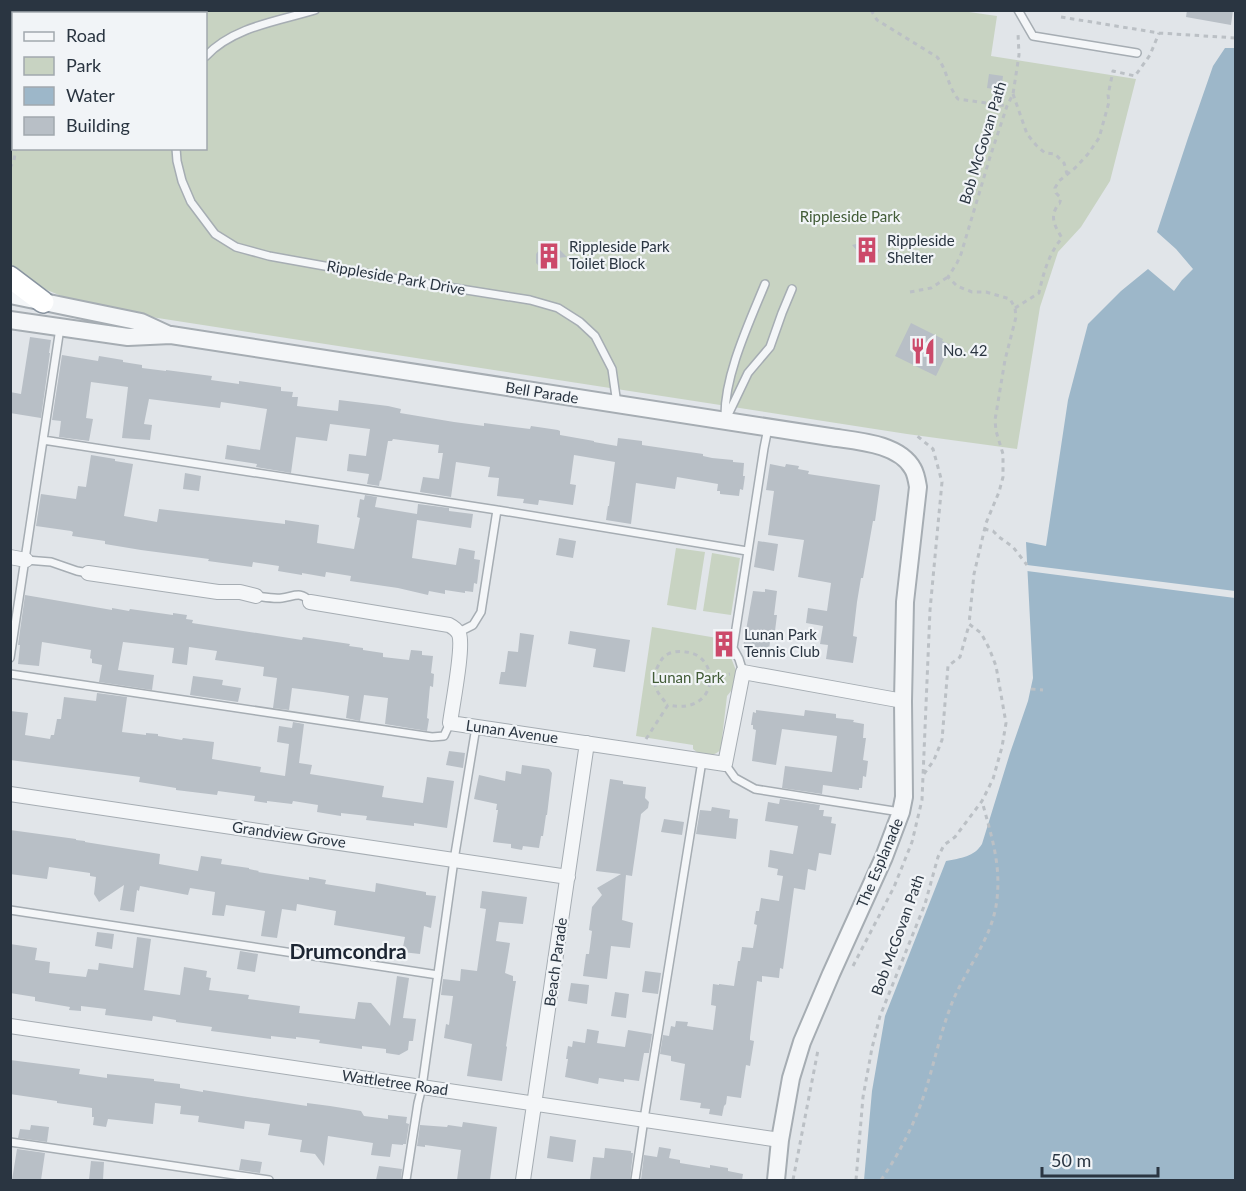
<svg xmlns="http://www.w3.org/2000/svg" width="1246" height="1191" viewBox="0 0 1246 1191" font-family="Lato,sans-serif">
	<rect width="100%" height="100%" fill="#e1e5e9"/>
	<!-- green -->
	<path fill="#c8d3c2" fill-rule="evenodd" d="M10 11H962L997 16 991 56 1136 79 1110 181 1081 227 1058 252 1040 307 1017 449 907 434 119 312C78 302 44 294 11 268ZM14 14H206V148H14Z
		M676 548 705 552 696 610 667 605Z
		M712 553 740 558 731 615 703 611Z
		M652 627 729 640 728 650 737 673 735 686 727 696 722 738 726 741C721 756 705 760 693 749V745L636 736Z"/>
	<!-- water -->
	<path fill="#9db7c9" d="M1225 48H1235V1180H864L872 1091 885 1016 946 861C961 858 974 857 982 844L1010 753 1028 701 1033 678 1026 542 1046 546 1068 400 1088 324 1121 291 1148 269 1174 291 1182 280 1193 269 1176 249 1157 232 1188 138 1213 66Z"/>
	<!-- pier -->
	<path fill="#e1e5e9" d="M1027 565 1235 591V598L1027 571Z"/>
	<!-- building -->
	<path fill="#b8bfc6" d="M1187 10H1233L1231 25 1186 17Z
		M989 74 1003 76 1001 90 987 88Z
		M864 242 875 246 879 250 877 257 871 258 860 254 852 245Z
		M554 244 567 257 557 258 554 266 549 268H541L536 263V254L539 250Z
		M911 323 943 339 942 341 951 345 936 376 895 356Z
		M30 337 51 340 49 353H50L41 418 10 413V392L21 394Z
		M62 355 98 361 99 356 123 360V362L142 365V368L166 371V370L212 376 211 380 239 384V381L281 387V391L293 392 292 397H298L297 406 338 411 339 400 388 406 401 409 400 413 454 422 484 426V423L530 429 531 426 558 430 560 431V435L594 441V442L617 446 618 438 642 441V445L703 454V456L712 458 733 460V462L744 463 743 476H745L743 490 740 489 739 496 720 494V491H717L718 484 677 477 675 489 636 483 631 524 606 520 608 506H609L615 462 574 455 570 484 576 485 573 505 539 500 538 505 523 503 524 499 497 496 499 478 488 477 490 467 456 462 451 497 420 492 423 477 439 479 443 453H438L439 445 393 439 392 441H388L381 481 380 480 379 486 367 484 369 474 347 471 349 454 366 456 370 429 330 424 327 441 296 437 291 473 256 467 257 464 225 459 227 445 260 450 267 409 221 402 220 408 149 399 144 424 152 425 150 440 122 438 128 387 91 382 86 418 93 419 89 441 59 437 61 421 52 420Z
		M91 455 115 459V461L133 464 124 516 157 522 159 509 285 524V520L319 525 317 543 354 549 360 518 357 517 360 499 364 500 365 495 377 497 375 507 417 514 418 504 449 508V511L473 514 471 528 417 520 412 558 456 565 459 548 475 551 474 559 480 560 477 584 474 583 473 592 465 591V593L445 590V594L429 591 428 595 398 588 350 581 351 576 326 572 325 577 302 573V575L278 571 279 566 253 562 252 567 208 561 209 559 141 550 105 544V541L72 536 73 532 71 531 36 526 41 494 76 499 78 486 86 487Z
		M770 464 785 467 786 464 799 466 798 469 809 471 808 474 880 485 875 521H873L863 578H861L857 602 853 636 857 637 853 663 826 659 828 645 820 644 823 626 806 623 808 608 827 611 831 583 798 577 804 540 768 535 774 491 766 490Z
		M185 473 201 476 199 491 183 489Z
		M559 538 576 541 573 558 556 555Z
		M758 541 778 544 774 571 754 567Z
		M765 589 777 591 774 615H777L775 631 772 630 768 655 757 653V649L743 647 753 591 765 592Z
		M25 595 112 610V608L129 611 130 609 173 615V613L187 615 186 619 193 620 192 623 302 640 303 637 350 644 349 646 363 648V650L383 653V657L409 660 411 650 422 651V655L433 656 431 673 434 674 433 687 430 686 427 718 429 719 427 731 385 724 388 698 364 695 360 721 346 718 349 696 323 692 292 688 289 710 273 708 277 678 263 676 264 667 215 660 217 651 189 647 187 665 172 663 174 648 123 642 118 670 154 675 152 690 99 682 102 665 92 663V659L90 658 91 650 42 642 39 666 18 664 20 645H18Z
		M570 631 630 640 625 672 593 667 596 649 568 644Z
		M520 633 534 635 526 687 499 684 501 672H505L508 651 518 652Z
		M193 676 223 680 222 685 241 688 238 702 190 695Z
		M97 693 127 697 122 732 146 735V733L158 734V736L182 740 183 738 214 742 212 759 261 767 260 772 285 776 289 744 277 742 279 726 292 728 293 722 304 724 299 763 312 765 310 774 384 786 382 797 423 803 427 777 454 781 447 828 414 823V826L366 820 367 816 341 813V816L317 812 318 805 293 801 292 804 267 801V803L254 801 255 796 218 791 217 795 176 790V788L139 782 140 777 10 760V711L28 713 25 735 50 739 51 735H54L57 719H61L64 697 96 701Z
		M756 710 804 716 805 710 836 714V718L854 720 853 722 864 724 863 738H866L863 760 868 761 866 777 863 776 862 788H859V790L823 785 822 794 782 788 785 766 832 772 837 736 782 729 776 765 752 761 756 730 753 729V725H751L753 712 756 713Z
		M449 751 465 753 463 768 446 765Z
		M522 765 549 769 552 773 547 815H546L543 836H541L539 848 523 846 522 850 511 848V844L493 842 498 810H496L497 804 474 799 479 775 505 781 506 771 521 774Z
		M610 779 623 781V784L646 787 645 798 649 802 648 808 641 814 632 876 626 875 622 920 633 923 630 948 611 946 607 979 583 976 586 954H589L592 931 589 930 592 907 602 895 597 888 621 874 596 871Z
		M780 799 820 805 819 810H824L823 816 832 817 831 823 836 824 831 855 819 853 816 871 808 869 805 890 794 888 783 969 780 968 779 978 762 976V982L757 981 750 1037V1040L754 1041 750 1066 746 1065 741 1098 727 1096 726 1104 724 1106 722 1116 709 1114 710 1109 700 1108 701 1103 680 1100 685 1064 671 1061V1056L660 1054 663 1035 669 1036 671 1026 675 1027 676 1021 688 1022 687 1026 713 1030 716 1006 711 1005 713 984 719 985V984L734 986 738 961H740L742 947 753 948 757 925 754 924 756 911H759L761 898 779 901 783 876 777 875 778 869 768 867 770 850 793 854 798 826 765 821 768 802 779 804Z
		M712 807 730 810 729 818 738 819 736 839 696 834 700 810 711 811Z
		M664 819 684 822 682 835 661 832Z
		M10 830 76 839V840L85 841V842L160 854 159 864 198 871 201 856 222 859 221 864 249 868V869L259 871 258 872 309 880V877L326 880 325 884 375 892 376 883 426 892V895L436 896 431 928 424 926 420 954 402 952 405 937 334 925 336 911 297 904 296 911 282 909 277 938 261 936 265 911 226 905 224 916 212 915 215 892 190 888 188 895 140 886 139 891 137 890 134 912 120 910 124 885 99 902 94 894 96 877 90 876V873L49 867 47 879 10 874Z
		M482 891 527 897 523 924 499 922 496 941 510 943 505 973 513 976V981H516L506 1046 507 1047 502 1081 467 1076 472 1044 444 1038 446 1024 449 1025 453 996 441 995 443 979 460 981 461 969 477 971 486 909 480 908Z
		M97 932 114 934 112 949 95 946Z
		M137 937 151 939 144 990 180 995 184 967 207 971 206 977 211 978 209 990 249 995 248 999 300 1006 299 1013 355 1019 358 1002 371 1003 390 1026 397 976 409 978 403 1018 416 1019 413 1041H409L408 1050 399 1055 386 1053V1049L362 1046V1049L319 1043 320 1040 296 1037V1039L271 1036V1039L211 1031 212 1027 176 1022V1020L153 1016 152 1021 105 1015 106 1009 81 1006V1011L69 1010 70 1007 35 1001V997L10 993V944L37 948 35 960 50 962 49 973 86 977 88 969 98 970 99 963 133 968Z
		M240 951 258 954 255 972 237 969Z
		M645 971 661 973 658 994 642 992Z
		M571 983 589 985 587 1004 568 1001Z
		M615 992 629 994 626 1018 611 1016Z
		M587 1029 599 1031 597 1043 625 1047 628 1030 652 1034 649 1053H644L639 1081 624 1079V1082L599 1078 598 1084 565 1077 568 1059H566L568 1046 572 1047 573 1041 585 1043Z
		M10 1060 80 1069 79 1074 107 1078V1074L154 1079V1081L180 1084V1088L203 1092V1090L307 1106V1103L330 1106 361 1111 364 1116 388 1119V1115L407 1117 406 1123 409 1124 406 1144H403V1145L392 1144 390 1157 371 1155 373 1143 328 1136 324 1166 315 1154 300 1152 302 1140 268 1135 270 1124 245 1121 244 1129 198 1122 199 1116 180 1114 181 1106 155 1103 153 1124 108 1119 106 1127 93 1125 94 1117H92V1108L57 1103V1101L10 1094Z
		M463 1122 497 1127 490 1180H457L461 1150 425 1145V1147L417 1146 420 1125 447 1127 448 1125 462 1127Z
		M31 1125 49 1127 47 1142 18 1138 20 1129 30 1130Z
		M550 1136 576 1140 573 1162 547 1158Z
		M659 1147 671 1149 669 1158 680 1160V1163L710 1168V1165L728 1168V1171L743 1174 742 1180H641L644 1155 657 1157Z
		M605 1148 631 1151V1153H633L630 1180H590L593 1157 604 1158Z
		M17 1149 45 1153 41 1180H12Z
		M241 1159 262 1162 260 1173 239 1170Z
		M91 1161 104 1162 103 1180H89Z
		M379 1166 402 1169 401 1180H376Z"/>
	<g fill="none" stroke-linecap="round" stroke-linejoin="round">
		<!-- service casing -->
		<g stroke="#a6adb3" stroke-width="10">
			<path id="service" d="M1018 10 1033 36 1137 53
				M206 56C233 27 278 21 315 10
				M176 148 177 161 182 181 191 202 215 234 236 247 269 256 397 279 530 300 558 308 580 322 595 336 612 369 617 404
				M725 418C724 376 749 323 765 284
				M726 419 748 373 770 347 782 313 792 289
				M43 440 497 510 747 551
				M26 560 51 562 77 571 88 573
				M256 596C264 597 273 599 282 598 293 597 301 590 310 602
				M459 632 473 625 481 612 497 510
				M10 658 60 328
				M743 672 739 659 733 648 764 448 768 428
				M10 674 432 737 444 736 450 723
				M725 764 735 778 755 789 900 812
				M10 910 438 975
				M10 1142 269 1180
				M406 1180 418 1103 422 1087 454 860 476 727
				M635 1180 644 1119 702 761"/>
		</g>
		<!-- minor casing -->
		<g stroke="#a6adb3" stroke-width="16">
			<path id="minor" d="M10 557 26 560
				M88 573 218 592H240L256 596
				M310 602 449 625C453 627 457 630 459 634 464 646 452 707 450 723L725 764 743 672 903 701
				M10 794 568 877
				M10 1026 780 1140
				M523 1180 587 743"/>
		</g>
		<!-- tertiary casing -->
		<g stroke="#a6adb3" stroke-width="20">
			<path id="tertiary" d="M10 295 141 322 167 334
				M10 320 128 337 171 335 830 437C856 441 899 443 913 469 916 474 917 481 918 487L905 602 903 701 904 797 901 812 884 857 831 974 802 1042 791 1078 780 1140 776 1180"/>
		</g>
		<!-- trunk casing -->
		<g stroke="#8994a0" stroke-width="24">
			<path id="trunk" d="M10 277 43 302"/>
		</g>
		<!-- path -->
		<path stroke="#bbc0c5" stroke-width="3" stroke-dasharray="4.5 4.5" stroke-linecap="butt" d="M871 10 877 20 937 57C947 69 948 87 958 99L1007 106
			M35 14 36 10
			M1061 17 1159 33 1236 38
			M1013 94 1027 134 1036 145 1045 153 1055 154 1064 163 1067 174
			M10 168 14 160 16 148
			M910 292 931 288 948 277
			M1015 308 1039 293C1043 274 1049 253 1062 238 1056 228 1050 219 1056 208 1061 199 1058 209 1061 198L1056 193 1055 188 1059 181 1075 168 1088 154 1099 138 1109 102 1108 95 1113 71 1135 76 1150 55 1159 33
			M984 529 993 531 999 537 1013 547 1027 565
			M711 677 730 674
			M1031 689 1043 690
			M646 739 668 705C720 716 721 655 686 652 681 651 674 651 668 654 662 657 660 662 657 668 651 685 657 693 668 705
			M924 774 934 760 942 740 948 666 960 657 969 625
			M853 966 894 887 912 842 922 800 930 610 942 482 933 449 916 435
			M793 1180 818 1050
			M856 1180 863 1097 872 1048 880 1016 925 904 938 857 944 845 955 837 982 801 993 779 1002 747 1006 723 996 666 989 648 981 633 969 624 974 574 986 523 999 492 1003 477V454L996 431 995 420 1005 360 1016 317 1015 308 1010 299 986 292H972L957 286 948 277 957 263 961 254 990 157 1007 106 1013 94 1019 55 1018 33
			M881 1180C899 1154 914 1125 924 1095 934 1065 940 1033 952 1003 966 968 993 938 997 899 1001 863 991 835 982 801"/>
		<!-- service -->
		<use href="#service" stroke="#f4f6f8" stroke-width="7"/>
		<!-- minor -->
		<use href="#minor" stroke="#f4f6f8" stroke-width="14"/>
		<!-- tertiary -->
		<use href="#tertiary" stroke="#f4f6f8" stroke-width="16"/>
		<!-- trunk -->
		<use href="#trunk" stroke="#fff" stroke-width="21"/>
	</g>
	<!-- icons -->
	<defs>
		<g id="building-bare" transform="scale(2.07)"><path d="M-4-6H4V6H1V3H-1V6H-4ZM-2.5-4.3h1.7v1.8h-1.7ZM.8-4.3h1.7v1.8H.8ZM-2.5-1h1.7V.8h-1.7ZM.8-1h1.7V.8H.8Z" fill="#cc496a" stroke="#f1f4f7" stroke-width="2.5" paint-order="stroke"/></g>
		<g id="restaurant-bare" transform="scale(2.07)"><path d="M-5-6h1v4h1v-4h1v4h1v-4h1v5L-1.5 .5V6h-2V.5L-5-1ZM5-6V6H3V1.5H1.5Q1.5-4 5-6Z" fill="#cc496a" stroke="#f1f4f7" stroke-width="2.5" paint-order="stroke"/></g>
	</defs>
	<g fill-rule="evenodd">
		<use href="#building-bare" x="867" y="250"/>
		<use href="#building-bare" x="549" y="256"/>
		<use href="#restaurant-bare" x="923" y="351"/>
		<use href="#building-bare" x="724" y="644"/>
	</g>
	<g text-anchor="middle" stroke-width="4.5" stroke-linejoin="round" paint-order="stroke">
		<!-- street labels -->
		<g font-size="15" fill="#2a3541" stroke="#f1f4f7">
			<text transform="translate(983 143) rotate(-73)" y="5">Bob McGovan Path</text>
			<text transform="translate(396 278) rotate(10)" y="5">Rippleside Park Drive</text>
			<text transform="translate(542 393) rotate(9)" y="5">Bell Parade</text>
			<text transform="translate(512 732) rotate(8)" y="5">Lunan Avenue</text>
			<text transform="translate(289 835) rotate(8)" y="5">Grandview Grove</text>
			<text transform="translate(880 863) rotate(-67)" y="5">The Esplanade</text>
			<text transform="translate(898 935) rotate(-70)" y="5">Bob McGovan Path</text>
			<text transform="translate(556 962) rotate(-82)" y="5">Beach Parade</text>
			<text transform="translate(395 1083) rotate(8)" y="5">Wattletree Road</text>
		</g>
		<!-- park labels -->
		<g font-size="15" fill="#425c37" stroke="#f1f4f7">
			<text x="850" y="222">Rippleside Park</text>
			<text x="688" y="683">Lunan Park</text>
		</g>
		<!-- poi labels -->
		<g font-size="15" fill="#2a3541" stroke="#f1f4f7" text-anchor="start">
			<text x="887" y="246">Rippleside<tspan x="887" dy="17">Shelter</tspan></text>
			<text x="569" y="252">Rippleside Park<tspan x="569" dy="17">Toilet Block</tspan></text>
			<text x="943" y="356">No. 42</text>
			<text x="744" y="640">Lunan Park<tspan x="744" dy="17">Tennis Club</tspan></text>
		</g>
		<!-- district labels -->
		<g font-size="21" font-weight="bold" fill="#1c2532" stroke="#f1f4f7">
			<text x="348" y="959">Drumcondra</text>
		</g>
	</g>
	<!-- border -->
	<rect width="1246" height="1191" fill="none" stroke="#2a3541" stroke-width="24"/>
	<!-- legend -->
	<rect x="12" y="12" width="195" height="138" fill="#f1f4f7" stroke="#a1a8ae" stroke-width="1.5"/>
	<rect x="24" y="32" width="30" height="9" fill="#f4f6f8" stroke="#a1a8ae" stroke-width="1.5"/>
	<text x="66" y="42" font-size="18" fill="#2a3541">Road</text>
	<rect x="24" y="57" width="30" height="18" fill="#c8d3c2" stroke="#a1a8ae" stroke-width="1.5"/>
	<text x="66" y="72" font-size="18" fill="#2a3541">Park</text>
	<rect x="24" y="87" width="30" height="18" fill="#9db7c9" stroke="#a1a8ae" stroke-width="1.5"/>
	<text x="66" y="102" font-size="18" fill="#2a3541">Water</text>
	<rect x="24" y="117" width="30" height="18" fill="#b8bfc6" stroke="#a1a8ae" stroke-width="1.5"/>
	<text x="66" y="132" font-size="18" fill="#2a3541">Building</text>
	<!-- scale -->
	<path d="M1042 1167v9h116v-9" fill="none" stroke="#2a3541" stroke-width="3"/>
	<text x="1051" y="1167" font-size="18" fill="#2a3541" stroke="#f1f4f7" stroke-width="4.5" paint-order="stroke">50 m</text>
</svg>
